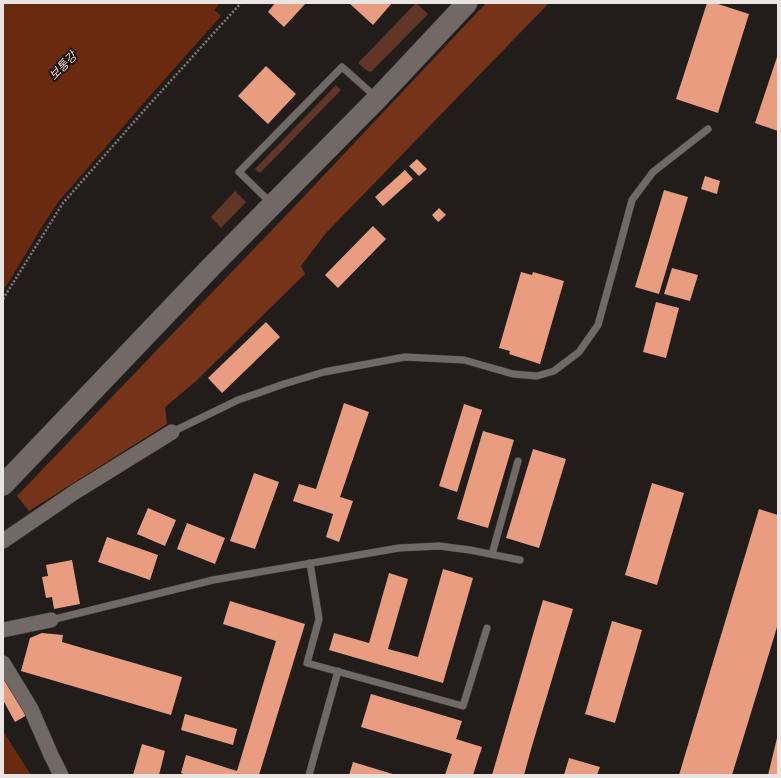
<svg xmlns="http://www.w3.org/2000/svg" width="781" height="778" viewBox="0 0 781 778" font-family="Raleway,'Noto Sans KR',sans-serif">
	<rect width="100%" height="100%" fill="#221c1a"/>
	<!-- green -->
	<path fill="#603727" d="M416 3 428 14 372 71 370 72 366 70 358 63Z
		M336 85 341 90 260 173 255 169Z
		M235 191 246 202 221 228 211 217Z"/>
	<!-- forest -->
	<path fill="#75341a" d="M486 3H549L326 233 301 266 305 274 195 382 165 407 167 424 29 511 17 496 294 207Z"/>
	<!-- water -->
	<path fill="#6a2a0f" d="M3 3H220L214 10 221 16 148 98 59 201 43 225 13 275 3 291Z
		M3 731 31 775H3Z"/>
	<!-- building -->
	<path fill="#e89d80" d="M275 3H306L284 27 268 12Z
		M349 3H392L373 25Z
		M707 3H715L749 14 718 113 676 99Z
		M778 54V131L755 123Z
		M266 66 296 94 268 124 238 96Z
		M417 159 427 169 419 176 409 166Z
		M405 170 413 179 383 206 375 197Z
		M705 176 720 181 717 194 701 189Z
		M664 190 688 197 659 294 635 287Z
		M439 208 446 215 438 222 432 215Z
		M373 226 386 239 338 288 325 275Z
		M672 268 698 275 690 301 664 294Z
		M521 272 532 275 533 272 564 281 540 364 509 354 510 351 499 348Z
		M656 302 679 308 666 358 643 352Z
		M266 322 280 337 222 393 208 378Z
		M344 403 369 412 340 497 353 501 339 542 326 537 333 514 293 501 299 484 316 489Z
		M464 404 482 410 457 492 439 486Z
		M483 431 514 440 488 528 457 519Z
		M533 449 566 459 539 548 506 538Z
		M254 473 279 482 255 549 230 541Z
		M652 483 684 493 657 585 625 575Z
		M148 508 176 520 165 546 137 534Z
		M759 509 778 515V624L732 775H679Z
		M187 523 225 538 215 564 177 549Z
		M107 537 158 555 150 580 98 562Z
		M72 560 80 604 54 609 52 597 46 598 42 577 48 576 46 565Z
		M443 569 473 578 443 683 329 650 334 633 369 643 389 573 408 579 388 649 418 657Z
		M543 600 573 609 532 746 524 775H492Z
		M230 601 305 624 259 775H186L181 773 186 755 237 771 276 641 223 624Z
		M612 621 642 630 615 723 585 714Z
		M42 633 63 635 62 642 182 677 171 715 21 671 30 638Z
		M3 672 27 715 15 722 3 700Z
		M371 694 462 721 456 739 482 747 473 775H445L452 754 361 727Z
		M185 714 237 729 233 745 181 730Z
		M777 738 778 775H768Z
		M142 744 165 751 159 775H133Z
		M569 758 600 767 597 775H564Z
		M353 762 396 775H349Z"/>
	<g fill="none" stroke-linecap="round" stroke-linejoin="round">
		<!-- service casing -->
		<g stroke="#3d3836" stroke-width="8">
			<path id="service" d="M272 204 239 172 342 67 376 97
				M172 432 238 400 284 384 324 372 405 357 464 360 513 374 537 376 554 371 579 352 598 325 620 245 632 200 653 172 708 129
				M492 554 518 461
				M310 563 319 619 307 663 463 706 487 628
				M51 620 213 580 399 548 439 546 470 550 520 560
				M309 775 338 671"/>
		</g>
		<!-- minor casing -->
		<g stroke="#3d3836" stroke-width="16">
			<path id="minor" d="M3 541 75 492 172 432
				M3 630 51 620
				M3 663 31 709 51 755 61 775"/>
		</g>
		<!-- secondary casing -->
		<g stroke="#3d3836" stroke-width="22">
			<path id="secondary" d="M3 485 210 268 378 98 467 3"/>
		</g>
		<!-- path -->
		<path stroke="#807b79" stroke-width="2.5" stroke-dasharray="2 2" stroke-linecap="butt" d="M3 299 63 203 148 106 241 3"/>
		<!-- service -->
		<use href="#service" stroke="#716966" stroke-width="7"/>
		<!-- minor -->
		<use href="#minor" stroke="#716966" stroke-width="15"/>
		<!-- secondary -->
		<use href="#secondary" stroke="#716966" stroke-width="21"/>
	</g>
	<g text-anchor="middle" stroke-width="4" stroke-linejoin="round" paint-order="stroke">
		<!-- water labels -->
		<g font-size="12" font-style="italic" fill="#fdd3c4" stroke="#191311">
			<text transform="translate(63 66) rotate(-46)" y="4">보통강</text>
		</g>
	</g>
	<!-- border -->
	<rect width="781" height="778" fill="none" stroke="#eae5e3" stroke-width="8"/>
</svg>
